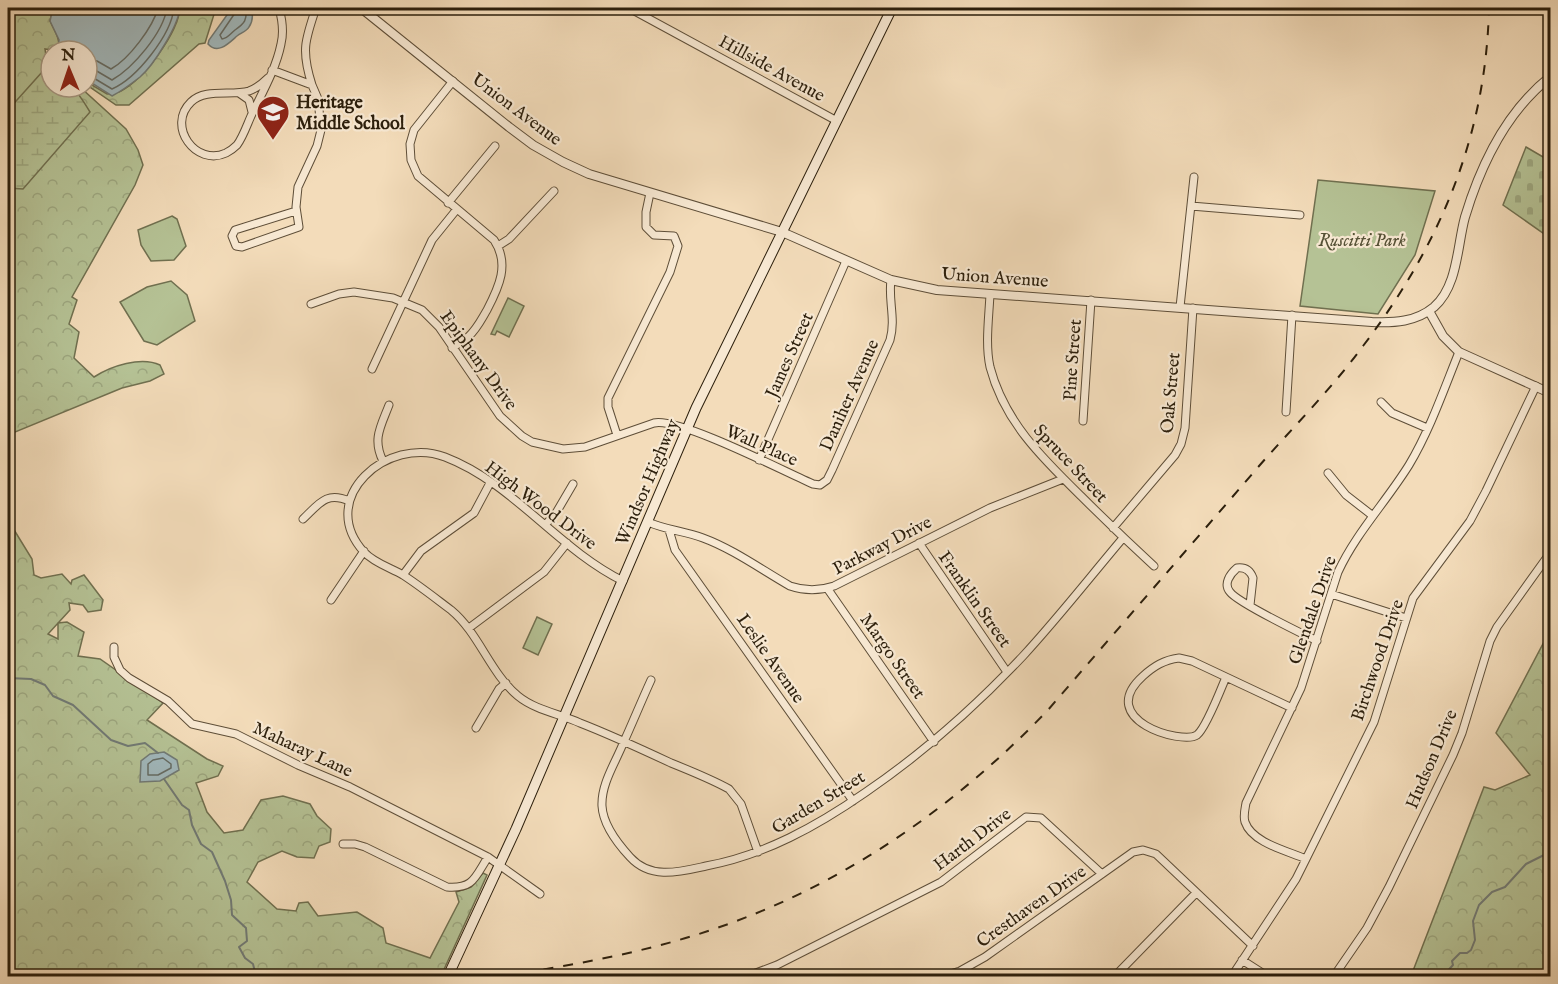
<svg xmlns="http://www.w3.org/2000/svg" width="1558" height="984" viewBox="0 0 1558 984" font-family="'IM FELL English',serif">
	<defs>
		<pattern id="forest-crowns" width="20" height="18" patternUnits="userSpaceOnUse" patternTransform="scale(1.5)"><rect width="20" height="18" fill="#b5c295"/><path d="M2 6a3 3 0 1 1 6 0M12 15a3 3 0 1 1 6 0" fill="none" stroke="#9ca67f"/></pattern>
		<pattern id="wetland-marsh" width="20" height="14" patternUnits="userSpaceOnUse" patternTransform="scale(1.5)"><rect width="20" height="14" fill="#b5c295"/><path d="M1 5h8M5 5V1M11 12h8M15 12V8" fill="none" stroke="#9ca67f"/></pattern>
		<pattern id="cemetery-stones" width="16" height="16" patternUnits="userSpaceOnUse" patternTransform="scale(1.5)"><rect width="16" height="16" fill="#b5c295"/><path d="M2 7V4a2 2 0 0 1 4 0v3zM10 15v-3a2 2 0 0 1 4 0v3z" fill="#9ca67f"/></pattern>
	</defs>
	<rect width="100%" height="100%" fill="#f3dcba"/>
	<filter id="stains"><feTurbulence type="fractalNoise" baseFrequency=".00333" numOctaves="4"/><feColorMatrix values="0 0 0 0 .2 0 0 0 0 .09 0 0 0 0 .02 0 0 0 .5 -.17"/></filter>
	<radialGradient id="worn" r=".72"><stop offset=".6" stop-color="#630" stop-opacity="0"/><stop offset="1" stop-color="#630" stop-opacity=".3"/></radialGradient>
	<!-- green -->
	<path fill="#b5c295" stroke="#707050" stroke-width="1.5" d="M1318 180 1435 191 1415 255 1378 314 1300 306Z
		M172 216 177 219 186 246 174 260 151 261 141 245 138 230Z
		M171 281 187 295 195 321 157 345 144 341 120 302 147 287Z
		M508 298 524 306 509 337 497 331 495 335 491 334Z
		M537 617 552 624 538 655 523 648Z"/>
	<!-- forest -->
	<path fill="url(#forest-crowns)" stroke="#707050" stroke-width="1.5" d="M8 8H53L50 21C55 32 61 39 58 51L45 49 47 63 51 66V87L81 88 126 129 138 150 143 165 135 185 72 297 77 300 69 324 79 332 74 358 94 377C111 366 141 356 160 365L164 374 150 381 122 388 8 435Z
		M180 8H216L205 43 199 44 129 105H116L87 85V82L107 94C112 93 117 93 121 91 144 79 178 33 180 8Z
		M8 520 32 559 34 575 41 578 62 574 71 584 72 580 84 575 103 600 101 610 88 612 83 605 69 603 70 610 48 634 58 639V623L67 622 84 632 78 656 100 659 163 703 147 720 207 759 223 766 218 776 196 783 207 812 224 833 243 830 261 800 283 796 310 804 317 816 331 829 330 842 319 846 314 858 297 857 282 851 258 862 247 882 277 909 296 911 299 903 308 902 318 916 357 912 383 928 386 943 430 958 459 902 456 892 471 887 483 873 487 875 441 976H8Z
		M1550 639V976H1411L1484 787 1495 790 1530 775 1496 733 1545 640Z"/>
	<!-- wetland -->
	<path fill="url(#wetland-marsh)" stroke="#707050" stroke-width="1.5" d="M43 71 51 76V87C78 87 76 90 90 112L23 189 8 188V110Z"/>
	<!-- cemetery -->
	<path fill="url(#cemetery-stones)" stroke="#707050" stroke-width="1.5" d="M1526 147 1550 161V238L1503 205Z"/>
	<!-- water -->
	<path fill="#a1b8bc" stroke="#727b76" stroke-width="1.5" d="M53 8H180C178 26 154 65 140 77 131 84 122 91 112 96L87 80V51H58L59 40 50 21Z
		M232 8H251C253 14 253 21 249 27 247 31 241 33 237 36 229 43 218 55 208 44L209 40Z
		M164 752 177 760 179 770 160 781 140 782 141 761 150 754Z"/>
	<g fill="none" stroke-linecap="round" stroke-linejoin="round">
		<!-- shore -->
		<path stroke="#666c64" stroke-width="1.5" d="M236 8 235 13 220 35 222 39C228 38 230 34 235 30 245 23 247 20 246 8
			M87 59 97 61 111 69C129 59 153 27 158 8
			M87 68 95 70 112 80C133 68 163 33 167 8
			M87 76 92 77 112 89C137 78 171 35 174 8
			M163 758 171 764V768L158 775H148V764L153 760Z"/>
		<!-- stream -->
		<path stroke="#727b76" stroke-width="2" d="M8 161V160
			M8 678 31 679 45 685 53 696 73 705 111 740 128 746 145 743 158 753
			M164 779 182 805 189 810 192 825 201 844 212 852 225 881 231 900 232 915 246 928 247 941 239 947 245 958 253 964 256 976
			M1443 976 1453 965 1452 961 1460 953H1467L1471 950 1475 940 1473 921 1479 905 1492 892 1505 887 1526 864 1550 852"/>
		<!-- minor casing -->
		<g stroke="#5e4e38" stroke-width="9">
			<path id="minor" d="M629 8 837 121
				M272 70 312 85 318 99 321 130 317 146 298 187 296 207 299 227 242 247 236 246 232 236 235 230 296 211
				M268 78C262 84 257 88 249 91 231 96 205 88 191 102 166 126 196 167 226 153 230 151 234 148 237 145 243 137 247 125 251 116 262 93 276 69 281 44 284 32 282 19 279 8
				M312 85C301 51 305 40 316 8
				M239 93 249 100 252 112
				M448 203 495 146
				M1191 206 1300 215
				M498 246 509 239 554 191
				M990 294C989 317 985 344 990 367 1004 421 1042 458 1081 496 1105 520 1129 543 1154 566
				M311 304 339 294 354 292 393 298 422 310 439 327 500 416 522 436 532 442 563 449 585 447 654 423C679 417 785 472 813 484L820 485 827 480 832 470 890 340C896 319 888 300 891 280
				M1180 307 1194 177
				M452 348C458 344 463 341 468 337 477 329 481 320 487 310 499 287 510 264 494 240L418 176 411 160 410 144 414 130 453 81
				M372 369 432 240 457 209
				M1381 402 1392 413 1427 428
				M1286 412 1292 315
				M1083 421 1091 300
				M617 435 608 407V398L670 272 678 246 674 236 654 235 646 227V212L650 193
				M759 460 846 261
				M383 461C372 439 381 426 389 405
				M1328 473 1346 495 1373 516
				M303 519C319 504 326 491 349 501
				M648 522C666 530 684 531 703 538 733 549 762 570 790 586 805 591 819 591 834 586L990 508 1063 479
				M545 525 556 513 573 484
				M1113 528 1175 455 1181 444 1185 428 1193 308
				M669 530 675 550 853 801
				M919 543 1007 672
				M403 575 421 551 474 513 490 483
				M623 581C558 549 513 483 445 457 388 435 315 498 364 552 374 563 391 568 403 575 420 586 435 598 451 610 479 633 490 673 518 696 535 710 560 714 580 723 611 735 641 749 671 763 691 771 711 779 729 789L741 804 758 852
				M827 588 934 742
				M1331 594 1406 618
				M331 600 364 551
				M1250 605 1253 578C1250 570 1245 567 1237 568 1230 574 1223 584 1230 592 1238 603 1301 633 1317 641
				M469 628 544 572 567 543
				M114 647V657L120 670 129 678 168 701 192 724 236 734 298 765 350 787 488 857 540 894
				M1179 658 1192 661 1226 677C1221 689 1206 728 1197 735 1182 745 1094 720 1143 676 1154 666 1164 660 1179 658Z
				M1226 677 1292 708
				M651 680C641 702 632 724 622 746 614 765 601 785 602 806 603 824 618 844 630 857 651 880 679 872 706 866 765 855 817 826 866 792 923 753 975 707 1023 656 1058 618 1090 577 1123 538
				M476 728 499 689 506 683
				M343 844H355L365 847 447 887C474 889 475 877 488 857
				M1306 859C1288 851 1252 843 1245 822 1243 816 1245 809 1246 803L1301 688 1338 572C1356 533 1386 502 1409 465 1430 430 1444 389 1459 352
				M1242 960 1267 976
				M748 976 777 965 941 882 1026 817 1041 818 1102 874
				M944 976 960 971 985 957 1133 852 1143 850 1156 854 1253 946
				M1115 976 1196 893
				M1232 976 1296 879 1306 859 1374 722 1413 598 1470 521 1486 491 1536 386
				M1334 976 1367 928 1389 887 1453 755 1462 733 1490 641 1497 627 1550 553"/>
		</g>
		<!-- tertiary casing -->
		<g stroke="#5e4e38" stroke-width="10">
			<path id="tertiary" d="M361 8 509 127 533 145 563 162 589 174 782 232 891 280 937 290 1372 322C1394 323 1416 322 1434 307 1458 286 1457 246 1465 217 1481 164 1507 111 1550 77
				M1429 311 1443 336 1459 352 1550 393"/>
		</g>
		<!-- secondary casing -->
		<g stroke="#2c1f0c" stroke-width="11">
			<path id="secondary" d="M448 976 516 829 696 408 892 8"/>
		</g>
		<!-- minor -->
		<use href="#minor" stroke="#f7e8d2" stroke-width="7"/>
		<!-- tertiary -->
		<use href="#tertiary" stroke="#f7e8d2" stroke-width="8"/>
		<!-- secondary -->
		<use href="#secondary" stroke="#f7e8d2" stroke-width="9"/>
		<!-- rail -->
		<path stroke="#2c1f0c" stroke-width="2" stroke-dasharray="10 10" stroke-linecap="butt" d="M504 976C573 965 642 953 708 931 839 888 953 809 1048 710 1116 631 1185 552 1253 473 1289 431 1330 391 1363 346 1440 245 1486 136 1489 8"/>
	</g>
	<!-- icons -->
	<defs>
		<g id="school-pin" transform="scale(1.725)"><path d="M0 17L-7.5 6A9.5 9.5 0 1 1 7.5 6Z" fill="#8f2418" stroke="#f7e8d2"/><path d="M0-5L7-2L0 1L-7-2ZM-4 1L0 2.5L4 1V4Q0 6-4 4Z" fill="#fff"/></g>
	</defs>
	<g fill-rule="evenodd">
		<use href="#school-pin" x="273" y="112"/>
	</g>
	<g text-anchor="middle" stroke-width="4.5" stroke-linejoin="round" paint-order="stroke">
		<!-- street labels -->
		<g font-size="18" fill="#2c1f0c" stroke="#f7e8d2">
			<text transform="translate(772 68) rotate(29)" y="6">Hillside Avenue</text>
			<text transform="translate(517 109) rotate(37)" y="6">Union Avenue</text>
			<text transform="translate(995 277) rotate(4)" y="6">Union Avenue</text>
			<text transform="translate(789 355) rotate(-66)" y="6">James Street</text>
			<text transform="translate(479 360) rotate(54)" y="6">Epiphany Drive</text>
			<text transform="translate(1072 360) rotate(-86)" y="6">Pine Street</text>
			<text transform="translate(1170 393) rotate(-85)" y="6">Oak Street</text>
			<text transform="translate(849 395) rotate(-66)" y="6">Daniher Avenue</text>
			<text transform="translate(762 445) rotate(24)" y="6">Wall Place</text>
			<text transform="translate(1071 463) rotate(47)" y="6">Spruce Street</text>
			<text transform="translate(647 482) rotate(-67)" y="6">Windsor Highway</text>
			<text transform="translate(541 505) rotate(37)" y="6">High Wood Drive</text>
			<text transform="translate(882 545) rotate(-27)" y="6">Parkway Drive</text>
			<text transform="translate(975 599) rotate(55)" y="6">Franklin Street</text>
			<text transform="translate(1312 610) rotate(-71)" y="6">Glendale Drive</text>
			<text transform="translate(893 656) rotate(55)" y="6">Margo Street</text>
			<text transform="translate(771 658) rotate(55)" y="6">Leslie Avenue</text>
			<text transform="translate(1377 660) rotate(-71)" y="6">Birchwood Drive</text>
			<text transform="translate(303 749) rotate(25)" y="6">Maharay Lane</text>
			<text transform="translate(1431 759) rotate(-67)" y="6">Hudson Drive</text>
			<text transform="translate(818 802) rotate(-31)" y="6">Garden Street</text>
			<text transform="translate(972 839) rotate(-37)" y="6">Harth Drive</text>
			<text transform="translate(1031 906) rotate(-35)" y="6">Cresthaven Drive</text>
		</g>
		<!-- poi labels -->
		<g font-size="18" font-weight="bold" fill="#2c1f0c" stroke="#f7e8d2" text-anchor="start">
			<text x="296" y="108">Heritage<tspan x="296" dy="21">Middle School</tspan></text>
		</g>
		<!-- park labels -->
		<g font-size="18" font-style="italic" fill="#555035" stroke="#f7e8d2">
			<text x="1362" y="246">Ruscitti Park</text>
		</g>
	</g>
	<!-- margin -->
	<rect width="1558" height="984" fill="none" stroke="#f3dcba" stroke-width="30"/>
	<rect x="9" y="9" width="1540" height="966" fill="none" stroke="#2c1f0c" stroke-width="3"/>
	<rect x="15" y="15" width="1528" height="954" fill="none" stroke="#2c1f0c" stroke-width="1.5"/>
	<!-- north arrow -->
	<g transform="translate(69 69) rotate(358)"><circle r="28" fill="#f7e8d2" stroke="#a69883" stroke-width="1.5"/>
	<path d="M0-4.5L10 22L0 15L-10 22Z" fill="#8f2418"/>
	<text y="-9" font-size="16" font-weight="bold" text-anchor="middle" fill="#2c1f0c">N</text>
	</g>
	<rect width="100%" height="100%" filter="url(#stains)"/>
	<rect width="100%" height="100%" fill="url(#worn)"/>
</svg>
